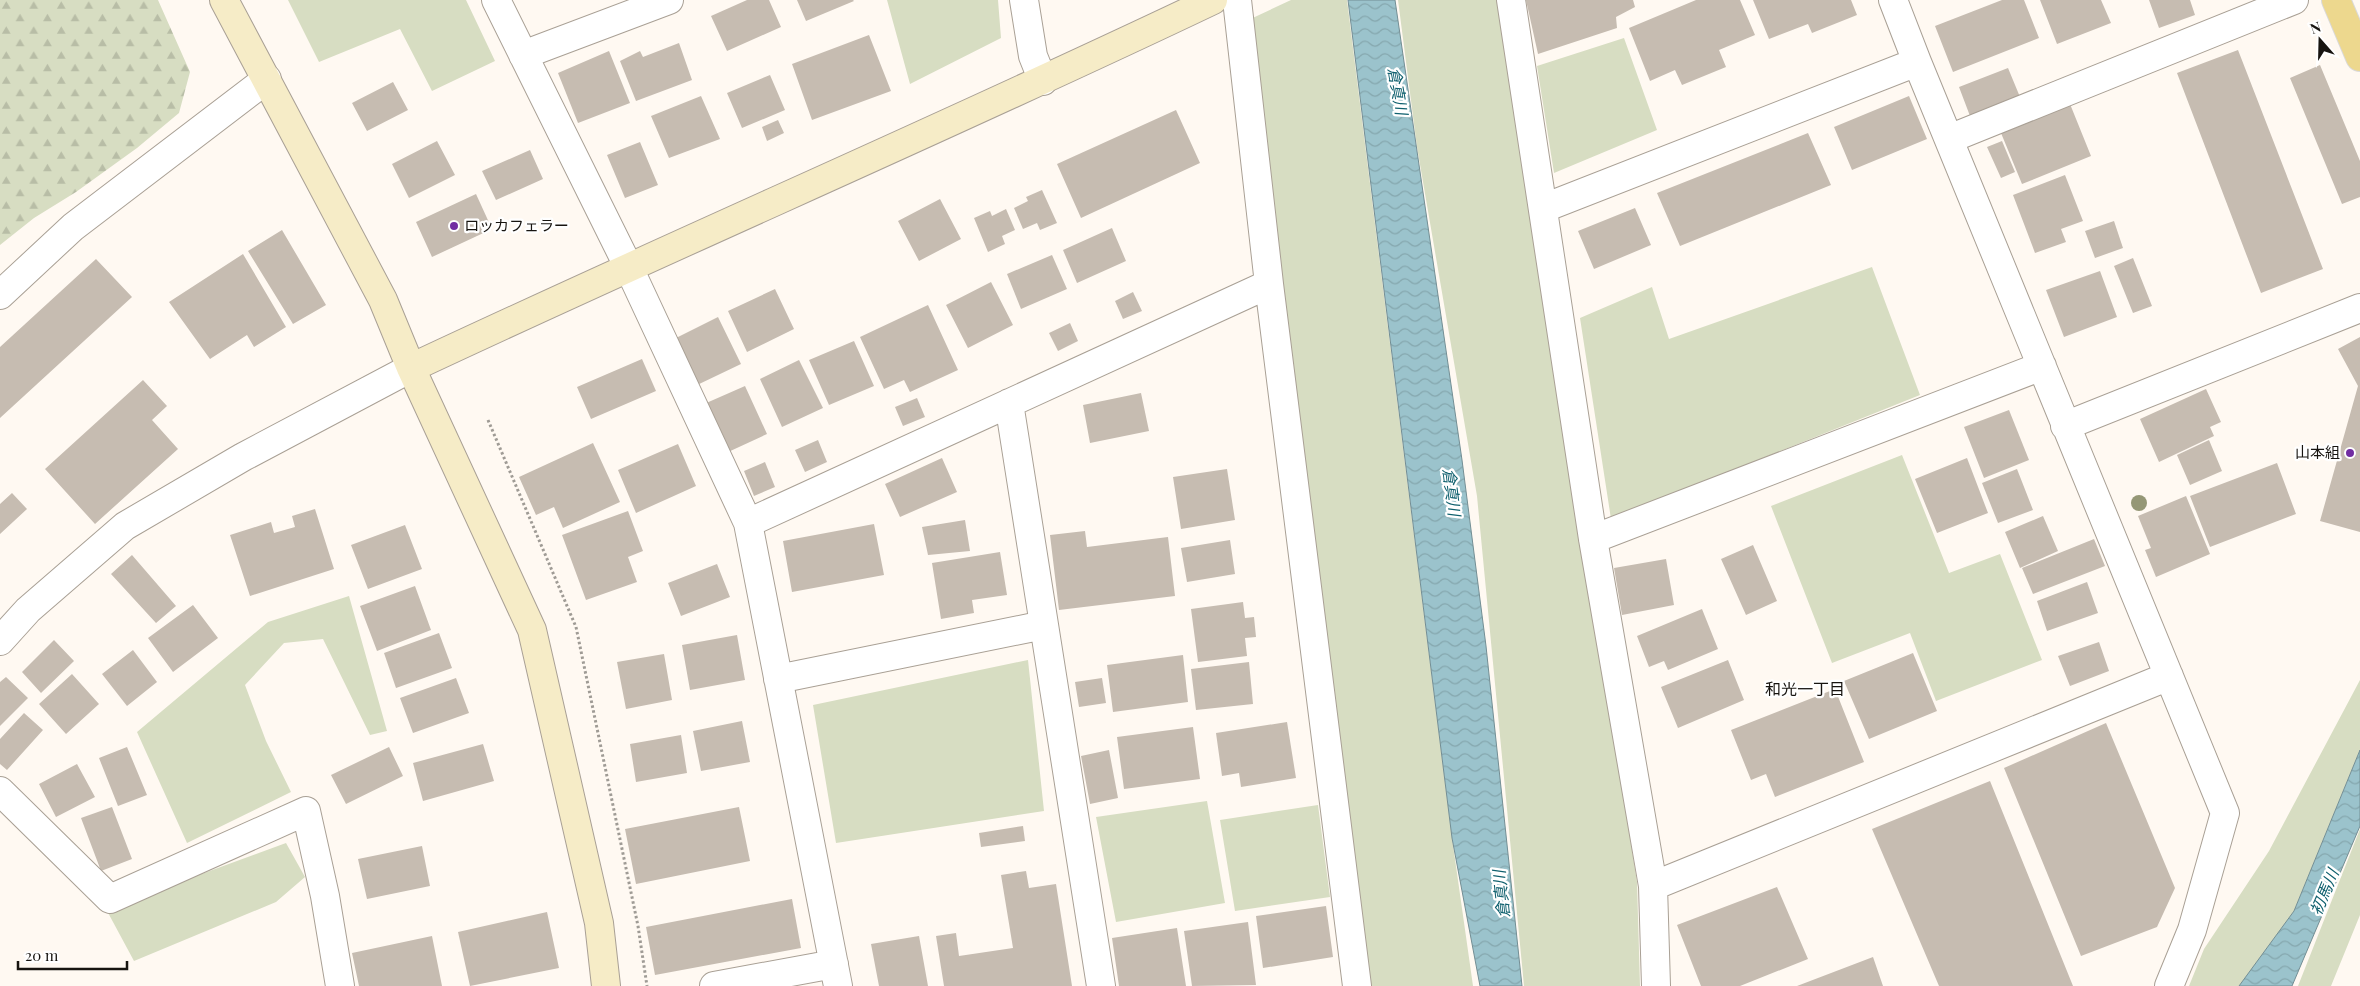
<svg xmlns="http://www.w3.org/2000/svg" width="2360" height="986" viewBox="0 0 2360 986" font-family="'Playfair Display','Noto Sans JP',serif">
	<defs>
		<pattern id="forest-firs" width="22" height="20" patternUnits="userSpaceOnUse" patternTransform="scale(1.25)"><rect width="22" height="20" fill="#d7ddc2"/><path d="M5 1l3.5 6h-7zM16 11l3.5 6h-7z" fill="#b8bda6"/></pattern>
		<pattern id="water-waves" width="16" height="10" patternUnits="userSpaceOnUse" patternTransform="scale(1.25)"><rect width="16" height="10" fill="#9bc3cc"/><path d="M0 5q4-4 8 0t8 0" fill="none" stroke="#85a7ae"/></pattern>
	</defs>
	<rect width="100%" height="100%" fill="#fff9f2"/>
	<!-- grass -->
	<path fill="#d7ddc2" d="M288 0H466L495 61 432 91 400 29 319 62Z
		M887 0H998L1001 38 910 84Z
		M1291 0H1347L1452 838 1473 986H1357L1244 22Z
		M1398 0H1500L1637 882 1640 986H1524L1477 496 1417 147Z
		M1624 38 1657 130 1554 173 1537 66Z
		M1872 267 1920 395 1611 519 1580 318 1652 287 1669 339Z
		M1902 455 1949 573 2000 554 2042 660 1936 701 1910 633 1832 663 1771 506Z
		M349 596 387 731 370 735 323 639 284 643 245 685 266 741 291 792 187 843 137 732 268 622Z
		M1028 660 1044 811 836 843 813 705Z
		M2360 680V750L2294 911 2248 986H2189L2204 949 2269 851Z
		M1207 801 1225 903 1116 922 1096 817Z
		M1318 805 1330 897 1235 911 1220 820Z
		M2360 829V915L2331 986H2298Z
		M286 843 305 877 276 902 134 961 106 909Z"/>
	<!-- forest -->
	<path fill="url(#forest-firs)" d="M0 0H158L190 72 179 113 137 148 76 192 34 218 0 245Z"/>
	<!-- water -->
	<path fill="url(#water-waves)" stroke="#738e94" d="M1348 0H1395L1462 460 1486 646 1522 986H1480L1452 838Z
		M2360 750V826L2292 986H2239L2294 911Z"/>
	<!-- building -->
	<path fill="#c6bcb1" d="M747 0H769L781 27 727 51 711 16Z
		M797 0H853L854 1 806 21Z
		M1526 0H1633L1635 7 1616 17 1617 28 1538 54Z
		M1696 0H1740L1755 35 1719 50 1726 67 1682 85 1675 70 1650 81 1629 28Z
		M1753 0H1851L1857 15 1812 33 1808 24 1769 39Z
		M2002 0H2024L2039 38 1953 72 1935 26Z
		M2040 0H2101L2111 23 2057 44Z
		M2149 0H2190L2195 15 2159 28Z
		M869 35 891 91 812 120 792 64Z
		M679 43 692 80 636 101 620 61 640 51 643 57Z
		M2238 50 2323 269 2261 293 2177 73Z
		M609 51 630 103 578 123 558 73Z
		M2320 65 2360 161V197L2342 204 2290 78Z
		M2008 68 2020 97 1970 116 1959 87Z
		M770 75 785 110 742 128 727 93Z
		M393 82 408 110 367 131 352 103Z
		M701 96 720 139 669 158 651 116Z
		M1909 96 1927 139 1852 170 1834 127Z
		M2070 104 2091 156 2022 184 2001 133Z
		M1176 110 1200 163 1081 218 1057 164Z
		M778 120 784 133 767 141 762 127Z
		M1808 133 1831 185 1680 246 1657 193Z
		M437 141 455 175 409 198 392 164Z
		M2002 141 2015 172 2001 178 1987 147Z
		M640 142 658 185 625 198 607 155Z
		M530 150 543 179 496 200 482 171Z
		M2065 175 2083 221 2061 229 2066 242 2035 253 2013 195Z
		M1042 190 1057 223 1040 230 1037 223 1023 229 1014 208 1028 201 1026 197Z
		M476 194 492 229 432 257 416 222Z
		M940 199 961 239 919 261 898 221Z
		M1635 208 1651 245 1594 269 1578 231Z
		M1006 209 1015 230 1002 236 1005 244 988 252 974 218 990 211 992 216Z
		M2114 221 2123 248 2095 258 2085 231Z
		M1112 228 1126 261 1077 283 1063 250Z
		M282 230 326 305 293 324 248 251Z
		M243 254 286 327 254 347 247 335 210 359 169 302Z
		M1052 255 1067 289 1021 309 1007 274Z
		M2133 258 2152 306 2133 313 2114 266Z
		M96 259 132 297 0 418V347Z
		M2100 271 2117 317 2064 337 2046 290Z
		M991 282 1013 325 968 348 946 305Z
		M775 289 794 329 747 352 728 311Z
		M1133 292 1142 311 1123 319 1115 301Z
		M928 305 958 370 910 392 904 380 884 389 860 337Z
		M718 317 741 364 695 386 672 340Z
		M1070 323 1078 341 1058 351 1049 333Z
		M2360 337V532L2320 521 2358 386 2338 349Z
		M854 341 874 386 829 405 809 360Z
		M642 359 656 391 591 419 577 387Z
		M799 360 823 408 782 427 760 379Z
		M143 380 167 406 152 420 178 449 95 524 45 469Z
		M745 386 767 434 726 453 704 404Z
		M2206 389 2221 422 2210 427 2214 436 2159 462 2140 419Z
		M1141 393 1149 431 1090 443 1083 405Z
		M917 398 925 417 903 426 895 407Z
		M2009 410 2029 460 1984 478 1964 427Z
		M818 440 827 462 805 472 795 450Z
		M2209 440 2222 471 2190 485 2177 455Z
		M593 443 620 502 563 528 554 507 536 515 519 477Z
		M678 444 696 486 636 513 618 470Z
		M942 458 957 492 900 517 885 484Z
		M1967 458 1988 513 1937 533 1915 479Z
		M765 462 775 487 754 496 744 471Z
		M2277 463 2296 514 2210 547 2190 496Z
		M1227 469 1235 520 1181 529 1173 477Z
		M2017 469 2033 510 1998 523 1982 483Z
		M12 493 27 509 0 534V504Z
		M2186 496 2210 554 2156 577 2145 550 2151 548 2138 516Z
		M315 509 334 569 250 596 230 535 271 522 274 533 295 527 292 516Z
		M628 511 643 551 628 557 637 582 586 600 562 535Z
		M2043 516 2058 551 2020 568 2005 532Z
		M965 520 970 551 928 555 922 527Z
		M874 524 884 575 792 592 783 541Z
		M405 525 422 569 368 589 351 545Z
		M1085 531 1087 547 1168 537 1175 596 1059 610 1050 535Z
		M2094 539 2105 566 2033 594 2022 568Z
		M1230 540 1235 574 1187 582 1181 548Z
		M1753 545 1777 601 1746 615 1721 559Z
		M1000 552 1007 595 972 600 974 613 941 619 932 563Z
		M132 555 176 606 156 623 111 574Z
		M1666 559 1674 605 1622 615 1614 568Z
		M717 564 730 597 681 616 668 583Z
		M2087 582 2098 613 2047 631 2037 601Z
		M415 586 431 630 377 651 360 606Z
		M1243 602 1245 618 1254 617 1256 637 1245 638 1247 656 1198 662 1191 609Z
		M193 605 218 638 173 672 148 638Z
		M1702 609 1718 649 1668 670 1664 661 1649 667 1637 636Z
		M439 633 452 668 396 688 384 653Z
		M737 635 745 680 690 690 682 645Z
		M54 640 74 661 41 693 22 672Z
		M2099 642 2109 671 2070 686 2058 656Z
		M133 650 157 682 127 706 102 674Z
		M1913 653 1937 711 1869 739 1844 681Z
		M664 654 672 700 626 709 617 662Z
		M1183 655 1188 702 1113 712 1107 665Z
		M1728 660 1744 700 1678 728 1661 687Z
		M1249 662 1253 704 1196 710 1191 669Z
		M72 674 99 704 66 734 39 704Z
		M6 677 28 698 0 726V682Z
		M456 678 469 713 413 733 400 698Z
		M1102 678 1106 703 1079 707 1075 682Z
		M1835 689 1864 762 1775 797 1766 774 1751 780 1731 730Z
		M24 713 43 730 7 770 0 764V739Z
		M742 721 750 762 701 771 693 731Z
		M1287 722 1296 778 1241 787 1239 773 1222 776 1216 733Z
		M2106 723 2175 888 2157 927 2081 956 2004 768Z
		M1193 727 1200 779 1124 789 1117 737Z
		M681 735 687 773 636 782 630 744Z
		M483 744 494 781 423 801 413 763Z
		M127 747 147 795 118 806 99 758Z
		M389 747 403 776 346 804 331 775Z
		M1109 750 1118 798 1090 804 1081 756Z
		M77 764 95 797 56 817 39 784Z
		M1990 781 2073 986H1939L1872 829Z
		M112 807 132 859 101 871 81 818Z
		M739 807 750 861 636 884 625 829Z
		M1023 826 1025 841 981 847 979 833Z
		M422 846 430 886 367 899 358 859Z
		M1026 871 1029 888 1056 884 1072 986H944L936 936 956 933 959 956 1013 948 1001 875Z
		M1777 887 1808 959 1740 986H1701L1677 925Z
		M792 899 801 948 655 975 646 927Z
		M1326 906 1333 957 1263 968 1256 916Z
		M547 912 559 968 470 986 458 932Z
		M1248 922 1256 985 1192 986 1184 931Z
		M1177 928 1186 986H1119L1112 938Z
		M432 936 442 986H359L352 953Z
		M919 936 928 986H879L871 944Z
		M1873 957 1883 986H1797Z"/>
	<g fill="none" stroke-linecap="round" stroke-linejoin="round">
		<!-- street casing -->
		<g stroke="#a9a095" stroke-width="30">
			<path id="street" d="M496 0 628 266 748 523 838 986
				M1024 0 1033 56 1043 81
				M1237 0 1269 284 1357 986
				M1511 0 1593 539 1653 886 1656 986
				M1893 0 1917 62 2225 813 2192 930 2169 986
				M523 55 669 0
				M1949 139 2294 0
				M1544 208 1917 62
				M0 295 73 227 267 79
				M1009 403 1101 986
				M2065 426 2360 308
				M748 523 1269 284
				M1593 539 2042 366
				M0 641 28 610 125 526 243 457 411 368
				M778 679 1044 625
				M0 791 110 899 306 811 325 896 340 986
				M1653 886 2169 676
				M714 986 834 964"/>
		</g>
		<!-- secondary casing -->
		<g stroke="#a9a095" stroke-width="30">
			<path id="secondary" d="M224 0 383 300 411 368 532 630 599 923 606 986
				M411 368C677 243 947 127 1213 0"/>
		</g>
		<!-- primary casing -->
		<g stroke="#dad9d9" stroke-width="30">
			<path id="primary" d="M2336 0 2360 57"/>
		</g>
		<!-- path -->
		<path stroke="#9f9b95" stroke-width="3" stroke-dasharray="2.5 2.5" stroke-linecap="butt" d="M488 420 576 627 638 926 647 986"/>
		<!-- street -->
		<use href="#street" stroke="#fff" stroke-width="28"/>
		<!-- secondary -->
		<use href="#secondary" stroke="#f6ecc7" stroke-width="28"/>
		<!-- primary -->
		<use href="#primary" stroke="#edd88e" stroke-width="28"/>
	</g>
	<!-- trees -->
	<circle fill="#959776" cx="2139" cy="503" r="8"/>
	<!-- markers -->
	<g fill="#712da2" stroke="#fff" stroke-width="2">
		<circle cx="454" cy="226" r="5"/>
		<circle cx="2350" cy="453" r="5"/>
	</g>
	<g text-anchor="middle" stroke-width="4.5" stroke-linejoin="round" paint-order="stroke">
		<!-- poi labels -->
		<g font-size="15" fill="#171410" stroke="#fff" text-anchor="start">
			<text x="464" y="231">ロッカフェラー</text>
			<text x="2340" y="458" text-anchor="end">山本組</text>
		</g>
		<!-- water labels -->
		<g font-size="16" font-style="italic" fill="#0f606e" stroke="#fff">
			<text transform="translate(1398 91) rotate(80)" y="6">倉真川</text>
			<text transform="translate(1452 492) rotate(83)" y="6">倉真川</text>
			<text transform="translate(2324 892) rotate(-67)" y="6">初馬川</text>
			<text transform="translate(1501 894) rotate(-96)" y="6">倉真川</text>
		</g>
		<!-- neighbourhood labels -->
		<g font-size="16" fill="#171410" stroke="#fff">
			<text x="1805" y="695">和光一丁目</text>
		</g>
	</g>
	<!-- north arrow -->
	<g transform="translate(2320 40) rotate(340)" stroke="#ffffff" stroke-width="4" paint-order="stroke">
	<path d="M0-4L9 19L0 12L-9 19Z" fill="#171410"/>
	<text y="-8" font-size="14" font-weight="bold" text-anchor="middle" fill="#171410">N</text>
	</g>
	<!-- scale -->
	<path d="M18 961v8h109v-8" fill="none" stroke="#171410" stroke-width="2.5"/>
	<text x="25" y="961" font-size="15" fill="#171410" stroke="#ffffff" stroke-width="4" paint-order="stroke">20 m</text>
</svg>
